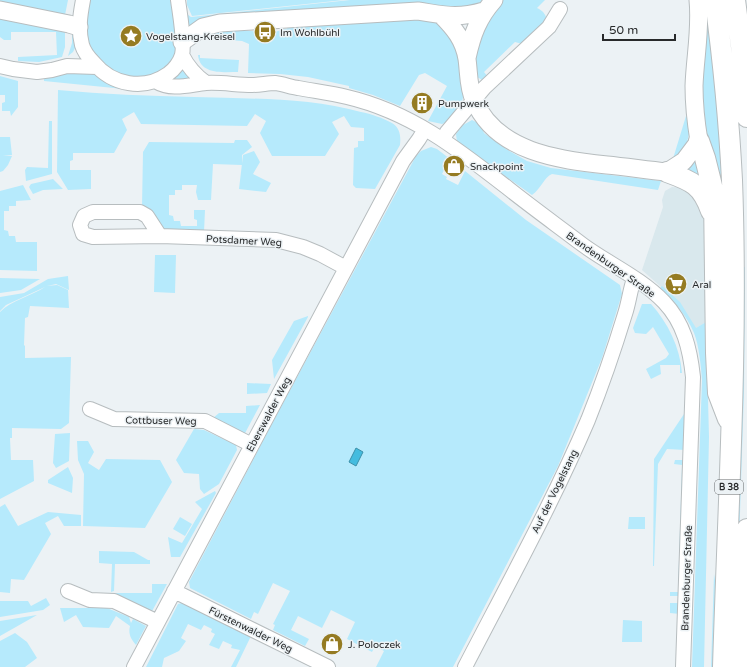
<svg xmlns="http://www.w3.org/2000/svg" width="747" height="667" viewBox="0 0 747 667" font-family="'Varela Round',sans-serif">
	<rect width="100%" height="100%" fill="#ecf2f5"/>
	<!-- built -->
	<path fill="#d9e8ed" d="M672 187 686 188 705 206 706 322 695 329 678 302 642 270 663 207 662 200 665 191Z"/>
	<!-- green -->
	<path fill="#b6eafc" d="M0 0H68L65 15 0 4Z
		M86 0H174L179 45 176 57 167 69 137 80 106 69 87 44Z
		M187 0H344L192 16 187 5Z
		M350 0H486L480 7 185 34 183 11 191 17Z
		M499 0H545L537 8C543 11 545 13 547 20L526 45 515 42 484 72 488 77 484 81 477 77 473 51Z
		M706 0 717 93 724 198V371L700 112Z
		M0 12 65 30V47L62 57 39 62 18 61V57L57 55 56 32H11V40H4L0 37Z
		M416 16 434 19 448 26 460 52 463 97 461 107 449 121 442 124 428 121 447 86 425 73 419 75 400 106 373 95 349 88V86L308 77 280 74 248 73 249 44 242 41 216 39 215 32 229 29 271 33 306 23Z
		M72 30 77 44 73 52 68 56 72 43Z
		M198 55H200V58L239 60 238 72C223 72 200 75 198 55Z
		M183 63 199 83 164 82Z
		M77 71 92 72 124 89 44 81V78Z
		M0 76 18 81V107L11 116 10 111H2V103L5 102V95H0Z
		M58 90C103 94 149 96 194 97 250 99 307 97 361 112 371 114 383 118 392 123 400 128 401 136 400 145L375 189 356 188 353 185 354 148 358 147V141H364V128L351 127 344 116 332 122 339 134 325 156H272L260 133 266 121 255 114 247 126 141 124 134 112 122 119 127 130 114 153H73V160L70 161V170H91V189L68 190 57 172Z
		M686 116 689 118V134L686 146 672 162Z
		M472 120 476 122 482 128 484 133 506 149 527 161 551 168 661 181 658 190 552 174C544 177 541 189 532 195L457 142 456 134 463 125Z
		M49 121H52V174L26 181 25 170 27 167 48 168Z
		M0 137H10L12 155 3 156H12L8 165 3 171 0 172Z
		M235 140H247L252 147 242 155V165L213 164 211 200H198L196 192 197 185H182V190H175V195H169V215L173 216 174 221H180L181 226H197V220L194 219V210H205L204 232H165L142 207 143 152 149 142 234 143Z
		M431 147 437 149 450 159 442 174 447 177 446 179 458 185 465 171 526 220 620 285 622 294 602 358 558 466 453 667H376L384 651 375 646 372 652 347 639 355 622 331 610 322 628 298 616 291 630 309 639 305 646 273 630 275 625 273 624 290 591 273 583 258 614 254 612 251 619 190 588 189 582 274 420 416 156 421 151Z
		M254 151 260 162 253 174 271 183 266 192 239 189 243 155Z
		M696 156 703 180 683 169Z
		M53 179 63 189 43 190 33 194 29 187 31 184Z
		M23 185 31 200 16 201V206H9V211H4V230L8 231 9 236H15L16 242H37V271L0 270V191Z
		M155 255H176L175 293 154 292Z
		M742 267H745L744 391 735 667Z
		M68 276 69 290 56 284 47 286 57 285 68 290 69 308 30 306 28 317 25 318 24 345 25 346V358L71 357 69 423 61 429 12 428V438H10L11 460H33L34 481 0 499V312C12 300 31 296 45 287L6 305 0 311V297L24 293 48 279Z
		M0 278 40 279 21 290 0 293Z
		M662 286 680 302 696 328 706 322 709 437 704 667H692L702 380C701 367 699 345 694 333 687 316 674 301 660 288Z
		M642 304H651C668 323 680 347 682 373H680V365H660L661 374 651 379 646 369 666 358 669 354 653 327 646 334 635 333 633 328Z
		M308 316V317L274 379 272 360 294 321Z
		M247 383 271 384 267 393 247 394Z
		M260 405 244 435 212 419 219 413H246V406Z
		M686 411 685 450 667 449 658 464 654 566H653L654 459Z
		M194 429 204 430 236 445 237 450 219 484 204 494 200 489 199 474 184 473 176 460Z
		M70 433 69 461 56 468 53 463 55 434Z
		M77 441H88L94 452 88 463 99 470 106 459 160 460 172 482 145 528 83 526 84 474 78 460Z
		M675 460H685L680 596H670V592H678L682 465 674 464Z
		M68 467 73 478 72 493 48 483V480Z
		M215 491 216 493 180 557H171L168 537 182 543 202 509 195 502Z
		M5 504 18 526 48 512 81 515V526H64L58 516 45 523 51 534 24 580 11 579 10 593 0 592V507Z
		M180 517 192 524 185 536 173 529Z
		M629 517H645V529H628Z
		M99 551 134 552 148 560H150V564H115L114 591 111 592 112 564 99 563Z
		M714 574 717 593 715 667H711Z
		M152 584H167L151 613 100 597V593H152Z
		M46 598 50 605 43 610 0 617V601H28L31 606Z
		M182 603 251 636 236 667H231L240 650 231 648 232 645 223 641 219 649 209 645 215 634 211 632 212 629 204 625 201 630 188 624 181 638 186 641 179 651 164 658 162 667H146L178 604Z
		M670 603H680V614L670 613Z
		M60 608H107L129 617 131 623 133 619 146 626 136 645C131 639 128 634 130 626L116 616 109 628 83 627 76 615 64 622Z
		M37 615 0 636V621Z
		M623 620 642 621V642H622Z
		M15 633 27 642 37 658 25 667H0V641Z"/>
	<!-- water -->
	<path fill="#44bcdf" stroke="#3c90a9" d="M356 448 363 452 356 466 349 462Z"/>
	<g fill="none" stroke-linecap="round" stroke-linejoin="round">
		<!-- minor casing -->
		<g stroke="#b7bdbf" stroke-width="16">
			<path id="minor" d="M83 0C80 16 78 29 82 45 84 52 89 58 94 63 112 85 144 91 168 74 174 70 180 62 182 55 185 41 180 15 178 0
				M182 55C188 67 195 75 206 83
				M0 66 13 69 37 72 52 70 67 66 97 67
				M155 81C172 91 188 85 206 83 221 82 237 85 252 85 260 85 268 83 275 83 283 84 291 87 298 88 314 91 331 93 347 97 411 112 458 149 509 189 533 208 558 226 583 245 609 264 641 278 664 302 684 323 690 349 693 377L683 667
				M443 139 447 132 484 88 549 27 560 9
				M160 236 147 216 140 212H93L84 216 80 225 83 234 93 237 160 236 276 240 303 247 320 254 346 268
				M90 409 114 419 205 421 252 445
				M68 591 90 600 114 601 158 622
				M174 591 328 667
				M134 667 403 161 419 139 425 129
				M465 667C507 586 552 504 588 420 602 385 614 350 625 314 629 302 630 290 634 279"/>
		</g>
		<!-- major casing -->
		<g stroke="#b7bdbf" stroke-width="19">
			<path id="major" d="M0 10 69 24 79 27
				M441 15C454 28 464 40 467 59 469 73 468 87 474 100 496 152 559 160 607 165 627 167 647 170 667 172L684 161 699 141C696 123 694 105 694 86 695 57 701 29 698 0
				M182 42 203 27 220 23 418 11C445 15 456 19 484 11
				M467 58C472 35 478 18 494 0"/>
		</g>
		<!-- highway casing -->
		<g stroke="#b7bdbf" stroke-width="22">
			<path id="highway" d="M715 0C723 60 729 120 732 180 738 343 728 505 723 667
				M735 0 741 46 747 117
				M699 141 705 158 714 194 716 353 718 393 728 419
				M667 172C692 181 702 185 711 211
				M740 667 747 529"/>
		</g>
		<!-- minor -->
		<use href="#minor" stroke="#fff" stroke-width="14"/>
		<!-- major -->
		<use href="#major" stroke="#fff" stroke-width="17"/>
		<!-- highway -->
		<use href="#highway" stroke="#fff" stroke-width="20"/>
	</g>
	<!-- icons -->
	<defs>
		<g id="bus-disc" transform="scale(1.15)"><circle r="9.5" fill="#957b22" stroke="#ecf2f5"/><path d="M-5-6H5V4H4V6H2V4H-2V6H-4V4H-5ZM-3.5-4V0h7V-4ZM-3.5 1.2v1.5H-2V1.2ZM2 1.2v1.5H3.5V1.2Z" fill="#fff"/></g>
		<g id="sight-disc" transform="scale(1.15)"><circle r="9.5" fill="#957b22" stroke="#ecf2f5"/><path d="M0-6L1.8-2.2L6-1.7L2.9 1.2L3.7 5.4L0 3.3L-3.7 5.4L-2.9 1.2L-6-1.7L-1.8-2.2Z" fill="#fff"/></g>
		<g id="building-disc" transform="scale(1.15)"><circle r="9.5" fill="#957b22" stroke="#ecf2f5"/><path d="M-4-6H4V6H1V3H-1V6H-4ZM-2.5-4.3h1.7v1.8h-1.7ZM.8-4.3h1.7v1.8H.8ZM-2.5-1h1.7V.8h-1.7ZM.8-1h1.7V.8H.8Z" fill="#fff"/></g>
		<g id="shop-disc" transform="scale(1.15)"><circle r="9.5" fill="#957b22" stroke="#ecf2f5"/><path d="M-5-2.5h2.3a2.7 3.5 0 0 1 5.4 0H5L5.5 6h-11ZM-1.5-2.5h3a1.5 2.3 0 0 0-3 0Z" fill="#fff"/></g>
		<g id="supermarket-disc" transform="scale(1.15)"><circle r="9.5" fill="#957b22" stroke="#ecf2f5"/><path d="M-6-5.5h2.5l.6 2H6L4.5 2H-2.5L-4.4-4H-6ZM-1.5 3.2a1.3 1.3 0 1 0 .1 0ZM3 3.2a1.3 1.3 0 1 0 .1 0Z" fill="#fff"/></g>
	</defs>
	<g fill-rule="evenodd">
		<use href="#bus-disc" x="265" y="32"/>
		<use href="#sight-disc" x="131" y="36"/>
		<use href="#building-disc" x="422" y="103"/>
		<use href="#shop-disc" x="454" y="166"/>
		<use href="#supermarket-disc" x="676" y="284"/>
		<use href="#shop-disc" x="332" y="644"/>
	</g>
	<g text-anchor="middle" stroke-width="3" stroke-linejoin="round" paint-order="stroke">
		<!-- shield labels -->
		<rect fill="#ecf2f5" stroke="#636668" stroke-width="1" x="715" y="480" width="28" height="14" rx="3"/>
		<g font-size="9" font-weight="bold" fill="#282a2b">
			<text x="729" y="490">B 38</text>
		</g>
		<!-- poi labels -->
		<g font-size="10" fill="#282a2b" stroke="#ecf2f5" text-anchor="start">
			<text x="280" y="36">Im Wohlbühl</text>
			<text x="146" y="40">Vogelstang-Kreisel</text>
			<text x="438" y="107">Pumpwerk</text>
			<text x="470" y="170">Snackpoint</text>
			<text x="692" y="288">Aral</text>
			<text x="348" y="648">J. Poloczek</text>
		</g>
		<!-- street labels -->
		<g font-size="10" fill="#282a2b" stroke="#ecf2f5">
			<text transform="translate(244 240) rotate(3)" y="4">Potsdamer Weg</text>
			<text transform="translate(611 264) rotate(35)" y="4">Brandenburger Straße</text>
			<text transform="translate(268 414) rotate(-62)" y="4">Eberswalder Weg</text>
			<text transform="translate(161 420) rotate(1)" y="4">Cottbuser Weg</text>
			<text transform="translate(554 491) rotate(-64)" y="4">Auf der Vogelstang</text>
			<text transform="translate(686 578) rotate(-88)" y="4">Brandenburger Straße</text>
			<text transform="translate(251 629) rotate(26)" y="4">Fürstenwalder Weg</text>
		</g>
	</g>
	<!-- scale -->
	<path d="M603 34v6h72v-6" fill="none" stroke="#282a2b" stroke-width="2"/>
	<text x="609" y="34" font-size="12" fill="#282a2b" stroke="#ecf2f5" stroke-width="3" paint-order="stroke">50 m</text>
</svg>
